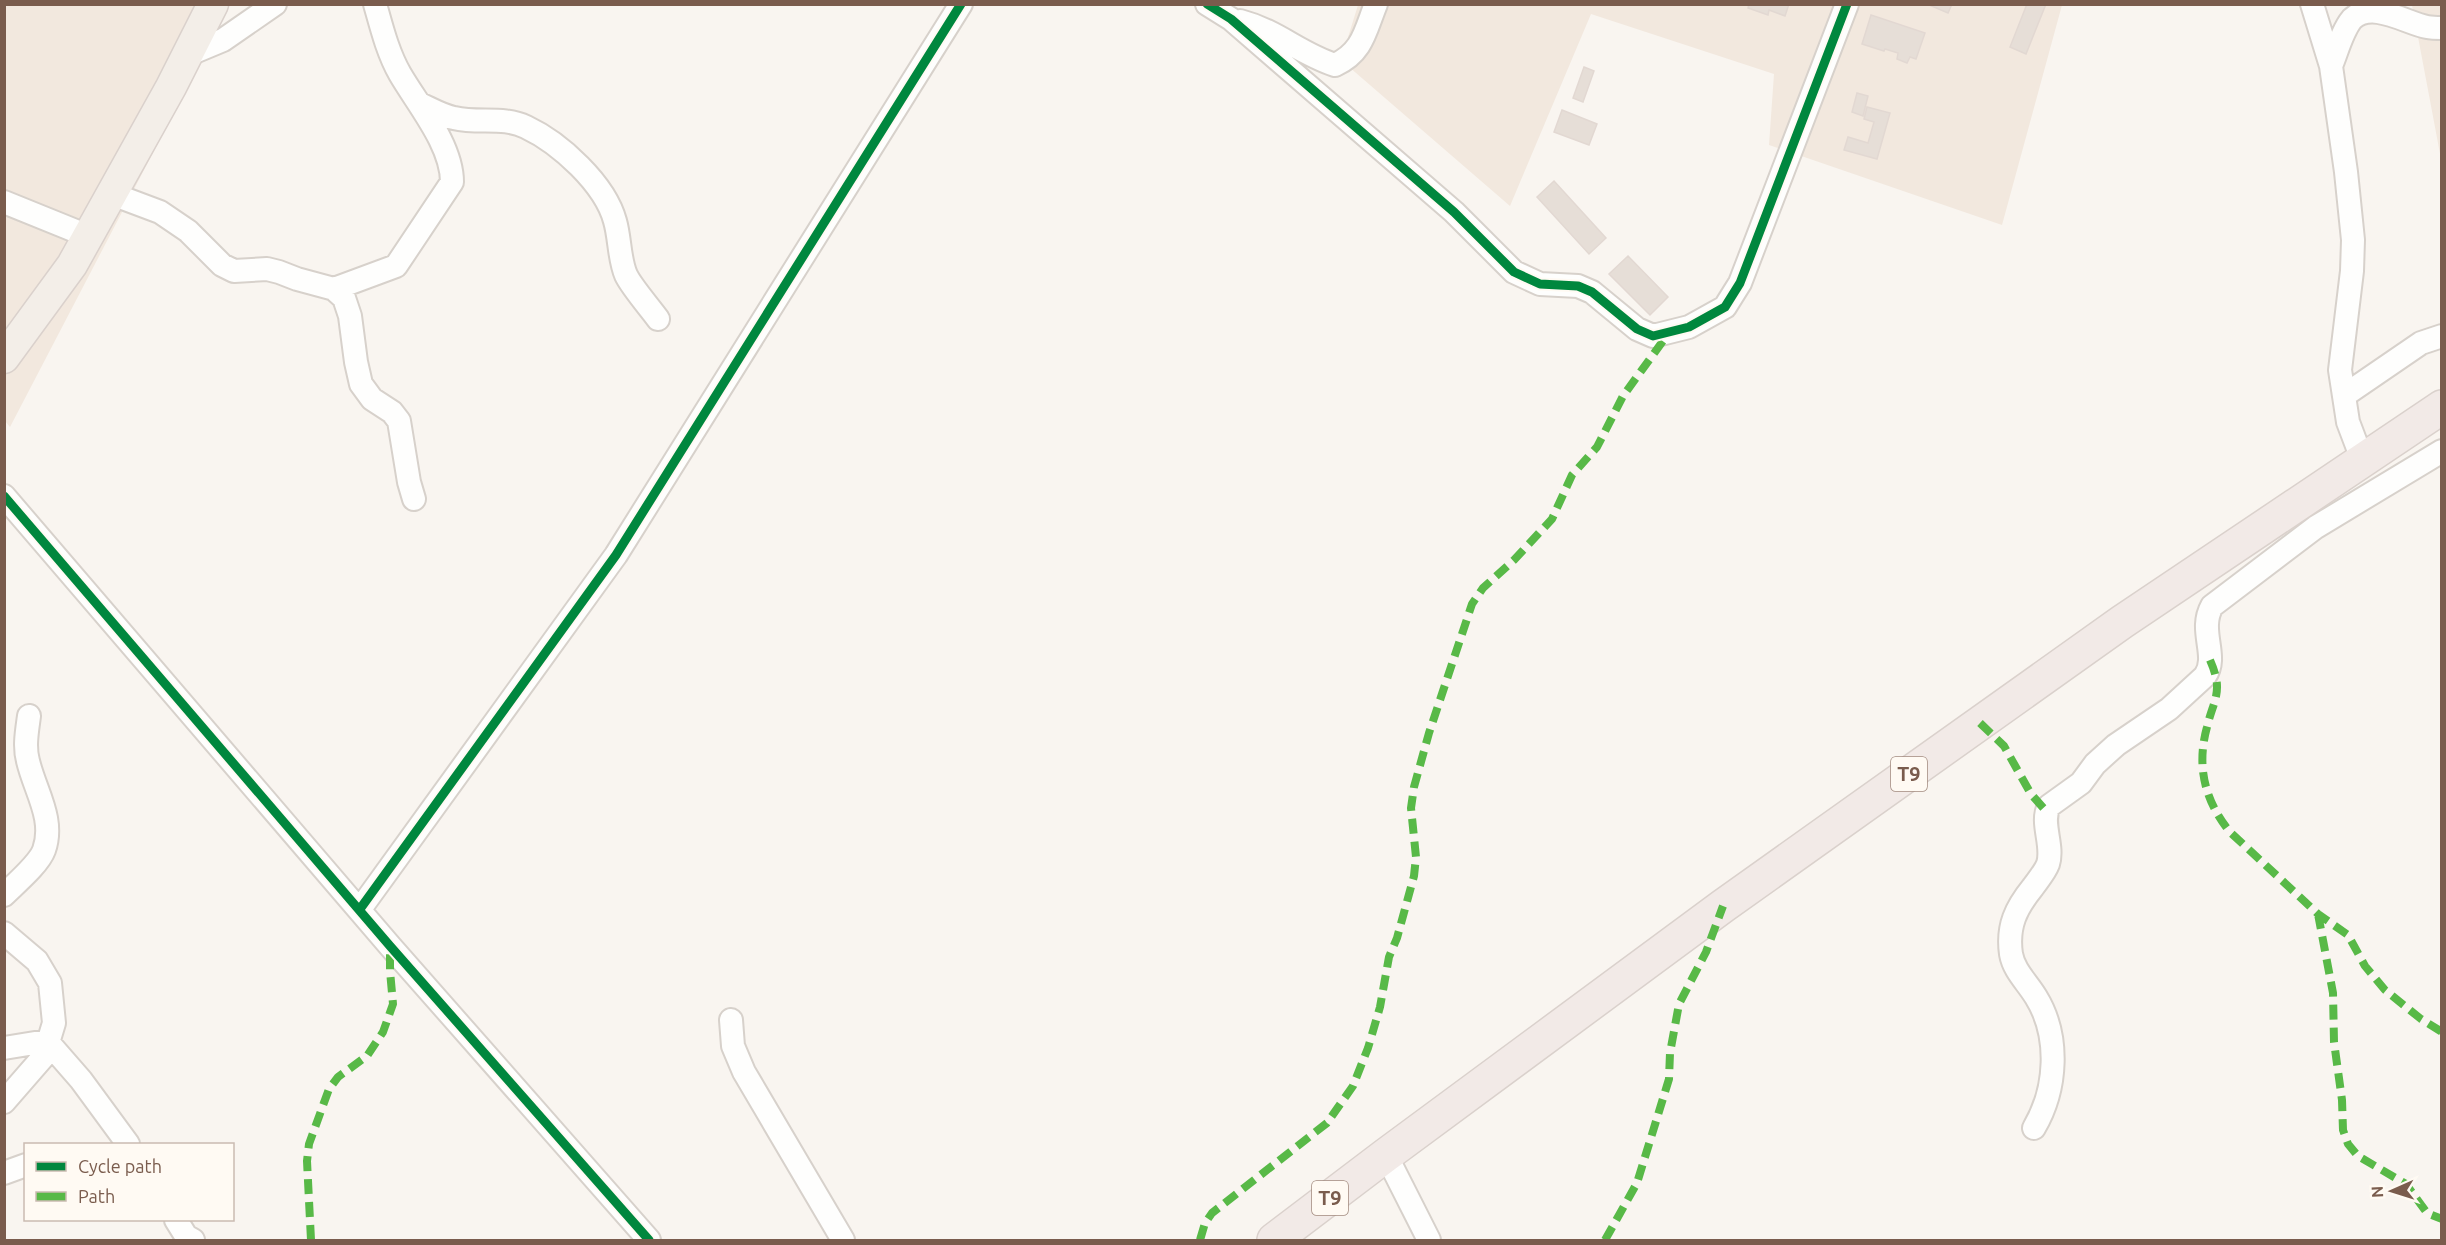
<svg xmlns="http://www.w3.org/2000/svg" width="2446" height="1245" viewBox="0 0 2446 1245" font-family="Ubuntu,sans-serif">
	<rect width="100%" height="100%" fill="#f9f5f0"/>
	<!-- residential -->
	<path fill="#f2e8de" d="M5 5H230L10 427 5 421Z
		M1358 5H2062L2002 225 1769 145 1774 74 1591 14 1510 206 1341 60Z
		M2412 5H2441V159Z"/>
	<!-- building -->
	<path fill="#e6ded7" stroke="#e2d8d2" stroke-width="1.5" d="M1749 4H1789L1785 16 1769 10 1768 15 1748 8Z
		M1927 4H1952L1948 13Z
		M2027 4H2046L2026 54 2010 47Z
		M1871 15 1925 33 1916 59 1910 57 1907 63 1897 59 1898 53 1885 49 1884 51 1862 44Z
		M1584 67 1594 71 1583 102 1573 98Z
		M1857 93 1868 96 1863 116 1852 112Z
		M1867 107 1890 113 1877 159 1844 150 1848 137 1868 143 1874 122 1864 119Z
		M1562 110 1597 124 1589 145 1554 132Z
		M1554 181 1606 238 1589 254 1537 197Z
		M1628 256 1668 297 1650 315 1609 274Z"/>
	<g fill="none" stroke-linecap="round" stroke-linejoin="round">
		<!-- minor casing -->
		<g stroke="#d7d1cb" stroke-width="26">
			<path id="minor" d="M1207 4 1231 19 1454 212 1514 272 1540 284 1578 286 1592 292 1637 329 1653 336 1689 327 1725 307 1740 283 1847 4
				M2312 4 2331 66 2346 172 2353 240 2352 271 2340 370 2348 422 2362 459
				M1240 21C1278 31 1300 54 1335 65 1363 52 1365 31 1376 4
				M187 55 223 40 275 4
				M2331 66C2337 52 2342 31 2352 19 2372 0 2406 23 2427 27 2432 28 2437 28 2442 28
				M420 104C431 109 443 116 454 118 479 124 503 116 526 127 560 143 605 184 615 221 620 238 619 259 626 275 631 286 650 308 658 319
				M112 194 160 212 188 231 222 265 234 271 267 269 279 272 297 279 334 289 344 298 350 316 356 362 361 384 372 399 392 412 399 421 409 482 414 499
				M4 202 88 236
				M334 289 396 266 452 182C452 145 418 105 400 74 388 53 382 29 375 4
				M2345 395 2421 343 2442 336
				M4 496 390 946 649 1240
				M4 895C15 884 39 864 44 850 55 819 35 791 28 761 24 747 27 731 29 716
				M360 909 616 555 961 4
				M4 933 37 961 50 983 54 1023 44 1056 4 1102
				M731 1020 733 1046 744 1072 843 1240
				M4 1048 47 1041 81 1080 128 1144
				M2034 1128C2057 1089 2060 1036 2036 997 2027 982 2014 971 2011 954 2007 926 2016 908 2033 887 2038 880 2045 872 2048 864 2054 845 2040 823 2049 806L2081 783 2095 764 2116 745 2169 709 2205 676C2219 656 2198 631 2212 606L2316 527 2442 451
				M1386 1155 1429 1240
				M4 1173 26 1165
				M176 1220 186 1236 193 1240"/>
		</g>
		<!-- major casing -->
		<g stroke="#dad1cc" stroke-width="33">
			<path id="major" d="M4 358 72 265 171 87 213 4"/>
		</g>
		<!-- highway casing -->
		<g stroke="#dad1cc" stroke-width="36">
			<path id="highway" d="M1274 1240 1386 1155 1723 906 2122 622 2442 407"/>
		</g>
		<!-- minor -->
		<use href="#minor" stroke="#fefefd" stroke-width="22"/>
		<!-- major -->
		<use href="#major" stroke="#f3eee8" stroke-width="30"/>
		<!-- highway -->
		<use href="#highway" stroke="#f2eae7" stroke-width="33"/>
		<!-- quiet -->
		<path stroke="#58b947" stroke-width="8" stroke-dasharray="15 8" stroke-linecap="butt" d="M2210 660C2224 692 2214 698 2207 727 2196 767 2205 801 2230 832L2318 914 2348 935 2365 966 2385 990 2421 1019 2442 1032
			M1980 723 2004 746 2031 794 2046 811
			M2318 914 2333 993 2334 1042 2342 1100 2343 1130 2348 1144 2358 1156 2406 1184 2427 1213 2442 1219
			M311 1240 307 1161 309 1144 329 1089 338 1077 367 1056 383 1032 393 1004 390 971V946
			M1200 1240 1205 1223 1212 1213 1327 1123 1353 1086 1368 1048 1380 1007 1389 957 1397 938 1414 876 1416 857 1411 808 1414 787 1429 733 1472 604 1483 588 1514 560 1552 519 1572 475 1597 447 1623 396 1668 334
			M1605 1240 1637 1183 1669 1079 1670 1053 1679 1004 1706 952 1723 906"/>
		<!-- cycleway casing -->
		<g stroke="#fffaf3" stroke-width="13">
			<path id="cycleway" d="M1207 4 1231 19 1454 212 1514 272 1540 284 1578 286 1592 292 1637 329 1653 336 1689 327 1725 307 1740 283 1847 4
				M4 496 390 946 649 1240
				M360 909 616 555 961 4"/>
		</g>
		<!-- cycleway -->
		<use href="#cycleway" stroke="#00873e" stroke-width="9"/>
	</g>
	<g text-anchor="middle" stroke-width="5" stroke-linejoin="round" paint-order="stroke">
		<!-- shield labels -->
		<g fill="#fffaf3" stroke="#a28b7f" stroke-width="1.5">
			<rect x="1891" y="757" width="36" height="34" rx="4.5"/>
			<rect x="1312" y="1181" width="36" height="34" rx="4.5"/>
		</g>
		<g font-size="20" font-weight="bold" fill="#7a5c4d">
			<text x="1909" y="781">T9</text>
			<text x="1330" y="1205">T9</text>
		</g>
	</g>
	<!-- border -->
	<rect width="2446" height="1245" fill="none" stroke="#7a5c4d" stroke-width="12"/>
	<!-- legend -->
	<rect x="24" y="1143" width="210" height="78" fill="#fffaf3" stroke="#cabbb1" stroke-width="1.5"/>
	<rect x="36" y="1162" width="30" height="9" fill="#00873e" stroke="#cabbb1" stroke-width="1.5"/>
	<text x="78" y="1173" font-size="18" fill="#7a5c4d">Cycle path</text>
	<rect x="36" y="1192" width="30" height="9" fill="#58b947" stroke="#cabbb1" stroke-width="1.5"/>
	<text x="78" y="1203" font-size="18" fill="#7a5c4d">Path</text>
	<!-- north arrow -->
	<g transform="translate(2392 1191) rotate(267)" stroke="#fffaf3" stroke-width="4.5" paint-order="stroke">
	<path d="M0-4.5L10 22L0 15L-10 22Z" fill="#7a5c4d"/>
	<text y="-9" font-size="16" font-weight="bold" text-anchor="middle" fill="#7a5c4d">N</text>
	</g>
</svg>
